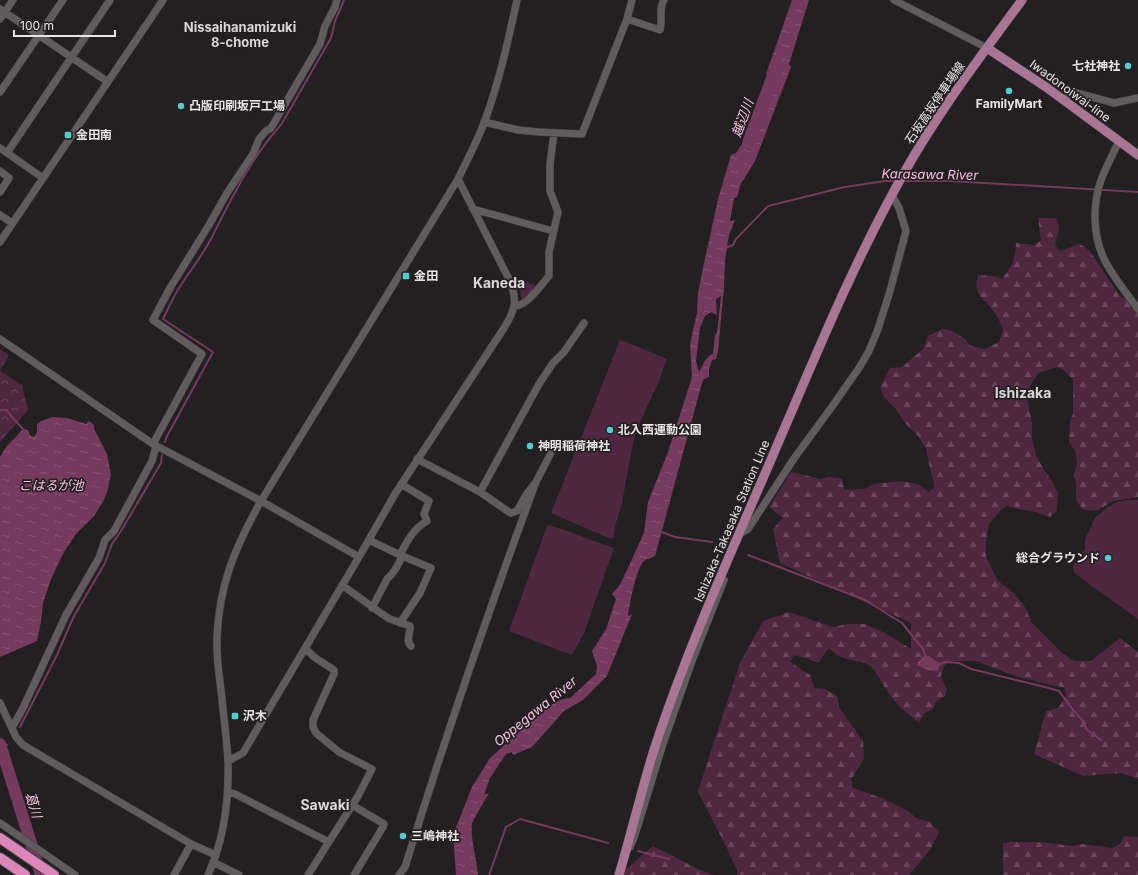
<svg xmlns="http://www.w3.org/2000/svg" width="1138" height="875" viewBox="0 0 1138 875" font-family="Inter,'Noto Sans JP',sans-serif">
	<defs>
		<pattern id="forest-firs" width="22" height="20" patternUnits="userSpaceOnUse"><rect width="22" height="20" fill="#502740"/><path d="M5 1l3.5 6h-7zM16 11l3.5 6h-7z" fill="#69465c"/></pattern>
		<pattern id="cemetery-stones" width="16" height="16" patternUnits="userSpaceOnUse"><rect width="16" height="16" fill="#502740"/><path d="M2 7V4a2 2 0 0 1 4 0v3zM10 15v-3a2 2 0 0 1 4 0v3z" fill="#69465c"/></pattern>
		<pattern id="park-crowns" width="20" height="18" patternUnits="userSpaceOnUse"><rect width="20" height="18" fill="#502740"/><path d="M2 6a3 3 0 1 1 6 0M12 15a3 3 0 1 1 6 0" fill="none" stroke="#69465c"/></pattern>
		<pattern id="water-ripples" width="26" height="14" patternUnits="userSpaceOnUse"><rect width="26" height="14" fill="#753a5e"/><path d="M2 4q2-2 4 0t4 0M15 11q2-2 4 0t4 0" fill="none" stroke="#895675"/></pattern>
	</defs>
	<rect width="100%" height="100%" fill="#232021"/>
	<!-- forest -->
	<path fill="url(#forest-firs)" d="M1038 218H1057L1059 230 1055 244 1059 251 1080 244 1089 250 1120 296 1138 304V497L1113 501 1096 511 1083 510 1076 500V483L1074 474 1077 464 1076 453 1069 442 1070 421 1073 414V380L1065 371 1058 367 1038 373 1030 386 1027 397 1032 423V438L1036 455 1043 468 1052 481 1058 493 1057 511 1050 517 1036 512 1018 509 1007 506 1000 511 989 524 986 541V556L997 580 1015 594 1025 607 1032 623 1061 652 1074 661H1091L1120 638 1138 652V779L1121 773 1083 776 1034 754 1046 711 1058 708 1066 696 1065 688 1015 676 976 661H949L944 666 941 677 947 689 945 696 936 702 933 709 925 713 919 723 900 707 889 694 873 668 865 663 847 659 837 655 829 648 818 663 808 659 794 655 790 662 810 675 815 688 825 689 837 696 839 707 863 741 864 759 856 771 851 780 853 788 882 798 908 811 916 818 930 822 939 832 930 850 909 875H737V870C725 843 711 818 698 791L740 663 763 621 789 612 833 627 849 624H865L885 633 911 649V623L780 563 773 529 783 518 769 507 791 472 821 479 829 477 842 479 844 490 865 489 873 484 901 481 920 485 928 492 935 487 929 464 926 449 918 436 905 423 895 408 884 397 880 387 890 368 902 367 923 349 928 336 943 329 952 331 965 339 971 346 985 349 999 342 1003 329C1001 325 999 319 996 315 987 298 972 298 978 275L994 276 1002 279C1013 265 1015 261 1016 243L1034 245 1041 240Z
		M1124 836 1138 837V875H1003V843L1010 842H1037L1073 846 1082 844 1112 848 1120 844Z
		M653 846 696 868 713 875H619Z"/>
	<!-- cemetery -->
	<path fill="url(#cemetery-stones)" d="M518 279 535 285V287L522 302Z"/>
	<!-- park -->
	<path fill="url(#park-crowns)" d="M0 349 9 355 0 371 22 385 28 410 0 442Z"/>
	<!-- pitch -->
	<path fill="#502740" d="M620 340 639 347 667 359 659 381 641 420 634 440 630 459 622 503 616 523 613 538 611 539 551 513Z
		M1129 500H1138V619L1089 584 1074 572 1073 566 1085 549V539L1095 518 1107 508 1117 502Z
		M550 525 614 548 584 633 572 655 509 631 547 526Z"/>
	<!-- water -->
	<path fill="url(#water-ripples)" fill-rule="evenodd" d="M792 0H809L789 64 791 67 755 161 744 179 741 183 737 197 734 198 730 221 735 220 729 235 725 260 724 288 718 351 716 359 712 360 709 369V377L704 379 702 383 655 556C650 559 646 559 644 561 637 566 629 606 628 616L632 614 607 676 583 700 564 711 532 747 513 755 512 752 506 754 490 778 484 795 489 793C485 800 474 818 472 824 470 838 477 860 478 875H456L453 835 472 787 490 758 546 708 560 700 570 698 596 674 597 666 592 651 606 629 616 599 612 594 620 585 644 533 648 502 668 452 692 377 690 344 697 313 698 293 703 268 718 199 731 155 736 153 767 108 772 95 766 74ZM721 296 717 332 715 336 713 354C705 357 703 365 699 372L696 361 700 328 705 316 711 312 717 315 716 299Z
		M52 417 67 418 86 424 89 421 94 425V429L107 454 109 464 111 475 107 492 104 500 94 516 76 534 64 552 51 579 43 603 41 622 37 641 0 657V457L6 447 23 429 28 430 30 435 33 437C38 434 37 430 37 424L41 421Z
		M925 655 929 656 940 664 938 671 927 670 917 665 918 662Z"/>
	<g fill="none" stroke-linecap="round" stroke-linejoin="round">
		<!-- stream -->
		<path stroke="#753a5e" stroke-width="2" d="M904 181H950L1138 192
			M725 248 733 245 736 239 768 206 845 187 885 181H897
			M0 410H7L11 416 23 429
			M165 442 166 438 213 352 163 319 164 317C169 307 174 295 181 285 192 268 205 252 214 233 232 197 253 155 281 125L331 38 335 21 344 0
			M659 531 675 537 712 542
			M748 555 865 600 902 623 923 649 925 655
			M940 664 945 662 959 663 971 669 1045 687 1059 691 1073 710 1085 723 1086 729 1101 740
			M20 727 56 657 74 616 105 563 112 544 121 531 161 463 162 455
			M2 748 7 745
			M638 851 669 859
			M489 875 506 827 520 819 608 843"/>
		<!-- river -->
		<path stroke="#753a5e" stroke-width="12" d="M748 143 775 70
			M0 744 41 875"/>
		<!-- minor casing -->
		<g stroke="#413e40" stroke-width="8">
			<path id="minor" d="M894 0 987 48
				M0 9 108 82
				M0 19 13 0
				M627 19 660 30C663 20 658 9 664 0
				M0 92 63 0
				M1063 100 1070 93H1077L1114 103 1138 98
				M484 122 518 130 539 132 582 134 627 19 632 0
				M1119 141C1113 154 1106 167 1101 180 1092 206 1093 237 1105 261 1114 278 1127 294 1138 309
				M0 148 43 178
				M7 153 110 0
				M0 171 9 178 0 192
				M473 209 553 231
				M0 215 12 223
				M0 242 163 0
				M515 306C527 306 541 285 549 276V252L558 212 550 191V164L554 133
				M0 339 153 444 261 501 359 557
				M153 444 202 354 153 320 170 288 209 225 227 193 253 154 259 139 266 131 271 128 320 44 325 26 335 7 337 0
				M417 459 480 492 509 512 511 513 517 511 526 495 536 482 552 451 554 448 559 446
				M480 492 539 384 553 363 564 352 584 323
				M738 535 748 529 793 460 831 408 859 368 869 351 878 329 890 291 906 231 899 208 892 195
				M369 540 400 555 431 568 420 593 400 623
				M400 555C407 541 413 529 427 521L424 514 429 501 401 484
				M342 585 382 614 390 619 410 626C411 633 405 640 411 646
				M372 608 387 579C394 573 399 564 402 556
				M305 648 314 657 334 670V674L313 720V727L316 733 339 752 372 769 358 796 308 875
				M0 703 16 737 23 745 191 844 216 855
				M12 728 23 708 66 615 99 558 105 540 114 531 152 461 156 446
				M228 761 243 753 359 557 395 494 504 328C515 310 518 302 510 281L458 179
				M228 792 235 794 329 842
				M352 805 384 824 383 827 354 875
				M0 823 75 875
				M630 847 634 838 663 744 692 661 724 580
				M213 862 239 875
				M174 875 191 844
				M208 875C224 840 229 801 228 762 227 741 224 720 222 699 220 679 216 659 217 638 219 585 235 547 261 501L458 179C467 160 477 142 484 123 499 83 508 41 517 0
				M399 875 405 867C445 738 489 609 536 482"/>
		</g>
		<!-- major casing -->
		<g stroke="#413e40" stroke-width="10">
			<path id="major" d="M987 48 1046 87 1138 155
				M619 875C631 834 641 793 653 753 686 651 731 553 773 455 814 360 853 263 904 173 938 112 981 56 1022 0"/>
		</g>
		<!-- highway casing -->
		<g stroke="#413e40" stroke-width="12">
			<path id="highway" d="M0 838 54 875
				M0 858 25 875"/>
		</g>
		<!-- minor -->
		<use href="#minor" stroke="#605c5e" stroke-width="7"/>
		<!-- major -->
		<use href="#major" stroke="#aa7594" stroke-width="9"/>
		<!-- highway -->
		<use href="#highway" stroke="#db86b8" stroke-width="10"/>
	</g>
	<!-- markers -->
	<g fill="#52cdcc" stroke="#232021" stroke-width="1.5">
		<circle cx="1128" cy="66" r="4"/>
		<circle cx="1009" cy="91" r="4"/>
		<circle cx="181" cy="106" r="4"/>
		<rect x="64" y="131" width="8" height="8" rx="2"/>
		<rect x="402" y="272" width="8" height="8" rx="2"/>
		<circle cx="610" cy="430" r="4"/>
		<circle cx="530" cy="446" r="4"/>
		<circle cx="1108" cy="558" r="4"/>
		<rect x="231" y="712" width="8" height="8" rx="2"/>
		<circle cx="403" cy="836" r="4"/>
	</g>
	<g text-anchor="middle" stroke-width="3.5" stroke-linejoin="round" paint-order="stroke">
		<!-- poi labels -->
		<g font-size="12" font-weight="bold" fill="#e8e5e7" stroke="#232021" text-anchor="start">
			<text x="1120" y="70" text-anchor="end">七社神社</text>
			<text x="1009" y="108" text-anchor="middle">FamilyMart</text>
			<text x="189" y="110">凸版印刷坂戸工場</text>
			<text x="76" y="139">金田南</text>
			<text x="414" y="280">金田</text>
			<text x="618" y="434">北入西運動公園</text>
			<text x="538" y="450">神明稲荷神社</text>
			<text x="1100" y="562" text-anchor="end">総合グラウンド</text>
			<text x="243" y="720">沢木</text>
			<text x="411" y="840">三嶋神社</text>
		</g>
		<!-- street labels -->
		<g font-size="12" fill="#e8e5e7" stroke="#232021">
			<text transform="translate(1070 91) rotate(36)" y="4">Iwadonoiwai-line</text>
			<text transform="translate(935 103) rotate(-56)" y="4">石坂高坂停車場線</text>
			<text transform="translate(732 521) rotate(-67)" y="4">Ishizaka-Takasaka Station Line</text>
		</g>
		<!-- neighbourhood labels -->
		<g font-size="13" font-weight="bold" fill="#dbd6d9" stroke="#232021">
			<text x="240" y="32">Nissaihanamizuki<tspan x="240" dy="15">8-chome</tspan></text>
		</g>
		<!-- water labels -->
		<g font-size="13" font-style="italic" fill="#f8c0df" stroke="#232021">
			<text transform="translate(742 118) rotate(-70)" y="5">越辺川</text>
			<text transform="translate(930 174) rotate(1)" y="5">Karasawa River</text>
			<text x="51" y="490">こはるが池</text>
			<text transform="translate(535 711) rotate(-39)" y="5">Oppegawa River</text>
			<text transform="translate(34 805) rotate(73)" y="5">葛川</text>
		</g>
		<!-- quarter labels -->
		<g font-size="14" font-weight="bold" fill="#dbd6d9" stroke="#232021">
			<text x="499" y="288">Kaneda</text>
			<text x="1023" y="398">Ishizaka</text>
			<text x="325" y="810">Sawaki</text>
		</g>
	</g>
	<!-- scale -->
	<path d="M14 30v6h101v-6" fill="none" stroke="#e8e5e7" stroke-width="2"/>
	<text x="20" y="30" font-size="12" fill="#e8e5e7" stroke="#232021" stroke-width="3" paint-order="stroke">100 m</text>
</svg>
